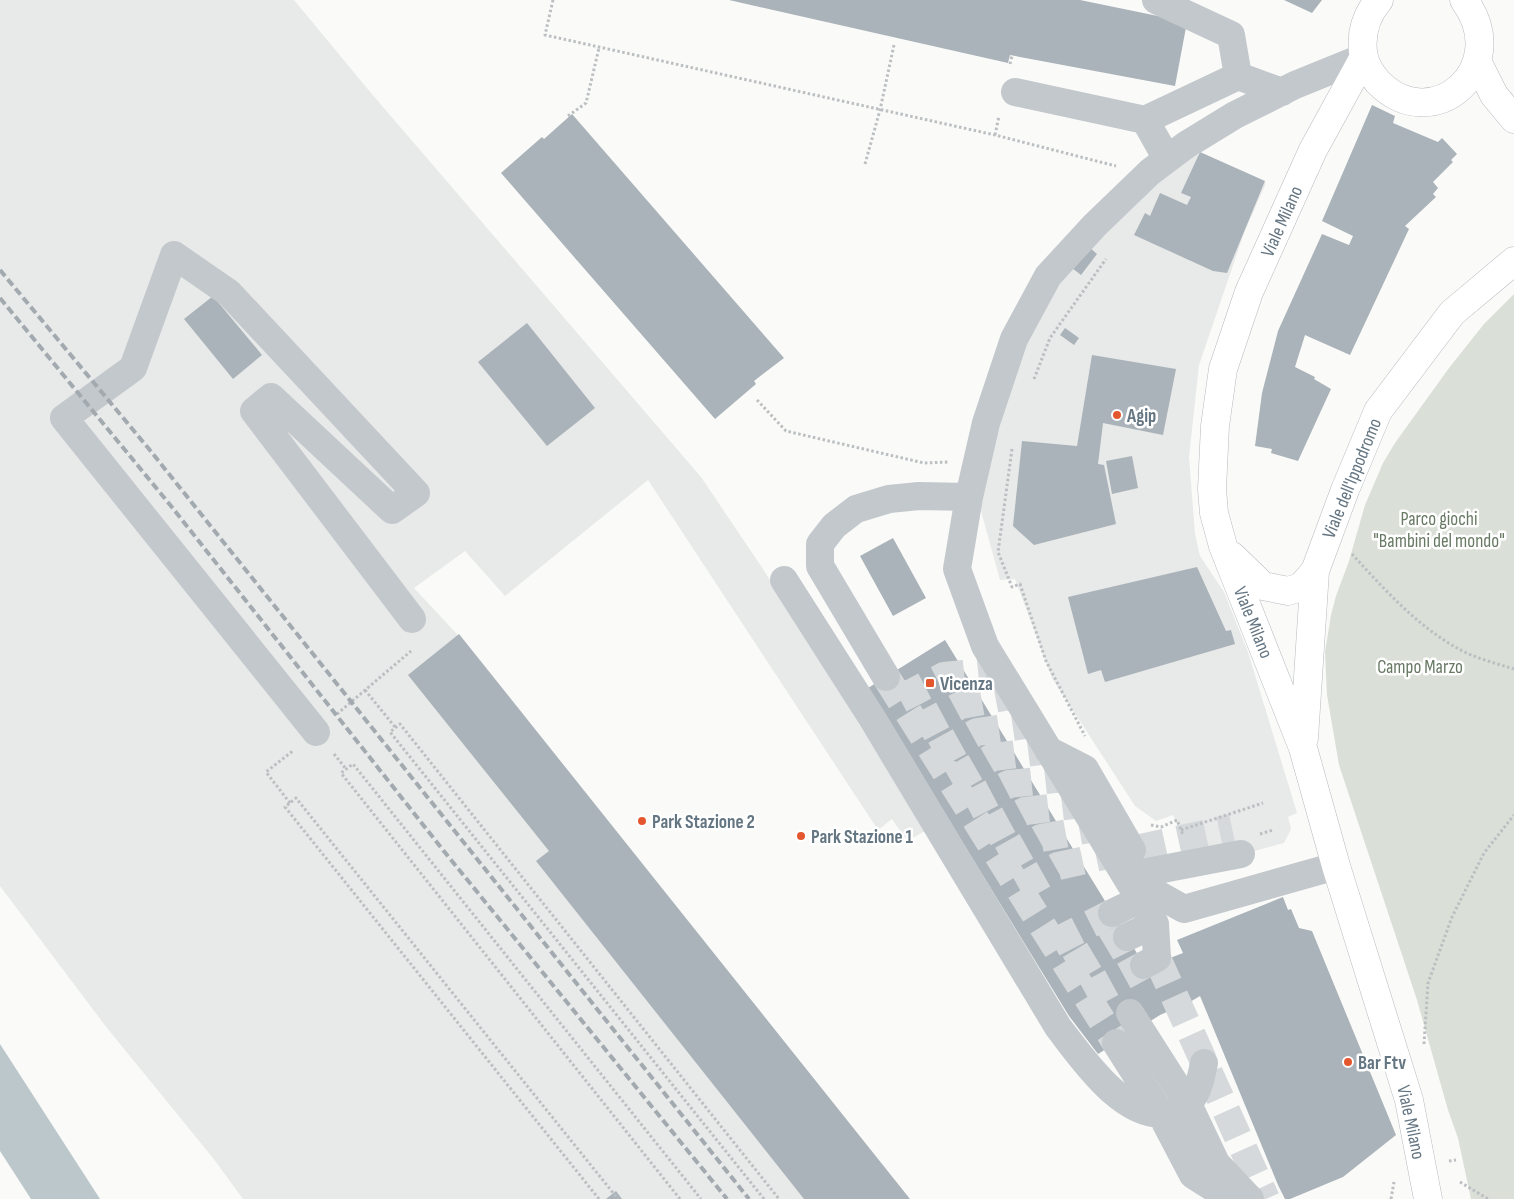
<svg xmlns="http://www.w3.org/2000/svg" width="1514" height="1199" viewBox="0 0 1514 1199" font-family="'Sofia Sans Condensed',sans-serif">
	<rect width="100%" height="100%" fill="#fafaf8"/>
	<!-- built -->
	<path fill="#e8e9e9" d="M0 0H294L371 93 701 477 763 569 925 831 907 841 892 819 878 830 648 480 505 596 465 551 414 588 456 633 475 666 900 1199H243L213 1158 107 1028 0 886Z
		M1184 149 1266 183 1244 233 1199 365 1189 457 1195 534 1200 556 1224 592 1248 652 1297 813 1288 817 1291 829 1284 843 1196 866 1173 815 1156 821 1135 806 1052 678 1015 579 1000 580 978 500 1030 317 1093 230Z"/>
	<!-- green -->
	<path fill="#dadfd7" d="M1514 294V1199H1471L1458 1138 1448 1110 1417 1000 1339 765 1327 695 1325 652 1331 615 1336 596 1349 561 1365 505 1383 463 1395 443 1449 368 1484 324Z"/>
	<!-- water -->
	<path fill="#bbc7cb" d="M0 1044 100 1199H31L0 1151Z"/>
	<!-- building -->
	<path fill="#aab3b9" d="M729 0H1080L1187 22 1175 86 1010 55 1008 63Z
		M1284 0H1322L1312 13Z
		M1372 105 1395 116 1393 123 1438 142 1442 138 1457 154 1451 160 1453 162 1433 182 1438 188 1433 194 1436 197 1405 226 1409 229 1350 355 1305 335 1295 367 1315 377 1314 379 1331 389 1298 461 1271 453 1272 449 1255 446 1262 393 1278 331 1322 234 1349 245 1353 236 1322 221Z
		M572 114 784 358 754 381 756 384 715 419 501 173 542 137 544 139Z
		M1200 152 1265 181 1227 273 1213 271 1134 235 1145 213 1150 216 1160 193 1187 205 1191 197 1181 193Z
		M1088 246 1097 254 1081 275 1072 268Z
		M213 296 262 355 233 379 184 319Z
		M527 323 595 408 547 446 478 362Z
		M1065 328 1079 338 1074 345 1060 335Z
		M1092 355 1176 369 1163 435 1103 423 1098 464 1104 465 1116 524 1034 545 1013 526 1022 441 1077 446Z
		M1132 456 1138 488 1112 494 1106 461Z
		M893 538 926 598 893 616 860 556Z
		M1197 567 1226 631 1231 630 1235 644 1105 682 1101 670 1088 674 1068 597Z
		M459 634 598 808 910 1199H804L536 861 549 851 408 675Z
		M945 640 1143 963 1165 960 1183 953 1177 940 1283 897 1288 910 1291 909 1299 928 1312 931 1396 1135 1343 1177 1290 1199H1285L1278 1185 1200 996 1190 1002 1160 1015 1098 1054 1069 1016 868 688Z
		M616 1191 622 1199H606Z"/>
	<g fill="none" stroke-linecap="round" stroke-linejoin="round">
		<!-- minor-tunnel -->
		<path stroke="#d5d9db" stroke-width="28" stroke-dasharray="28 14" stroke-linecap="butt" d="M886 677 1116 1043
			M900 699 944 676 999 670
			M918 728 961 705 1015 695
			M935 755 977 732 1032 724
			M951 781 993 757 1048 750
			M967 806 1009 784 1064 778
			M984 833 1025 811 1081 804
			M1002 860 1041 838 1095 828
			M1019 888 1058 866 1232 828
			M1053 943 1112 913
			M1157 958 1266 1199
			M1070 969 1107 947 1127 937
			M1087 996 1144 965"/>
		<!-- major casing -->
		<g stroke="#b5babe" stroke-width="29">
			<path id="major" d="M1379 0C1366 15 1361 33 1363 52 1364 64 1371 74 1378 82 1432 138 1514 68 1464 0
				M1364 57 1313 150 1249 292 1223 369 1215 426 1212 489 1214 513 1223 546 1303 748 1336 866 1409 1100 1428 1199
				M1480 67 1494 95 1514 119
				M1232 556 1263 586 1288 591 1301 587 1315 571
				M1304 738 1315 571 1345 490 1378 411 1452 313 1514 261"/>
		</g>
		<!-- path -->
		<path stroke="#bbbfc2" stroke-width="3" stroke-dasharray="2.5 2.5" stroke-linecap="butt" d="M553 0 545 35 995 135 1116 166
			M1010 64 1012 56
			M568 116 586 103 599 48
			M995 135 999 116
			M865 164 880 110 894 45
			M1034 379 1050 338 1106 259
			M757 400 786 431 924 463 948 462
			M1012 449 998 552 1012 587 1020 584 1046 661 1085 736
			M1352 554C1383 588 1416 625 1457 648 1474 658 1495 663 1514 669
			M365 690 395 727
			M337 714 411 651
			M334 754 346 769
			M290 803 266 772 294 750
			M1151 825 1161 827 1177 820 1183 835
			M1181 830 1263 803
			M1260 834 1273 830
			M1424 1044 1428 983 1452 917 1484 853 1514 815
			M1449 1161 1456 1160
			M1460 1182 1488 1199
			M599 1199 285 807 296 798 618 1199
			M680 1199 341 773 353 764 701 1199
			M764 1199 390 732 400 724 779 1199
			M1391 1199 1394 1182"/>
		<!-- minor -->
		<path stroke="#c3c8cc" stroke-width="28" d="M1156 0 1231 35 1238 76 1282 92
			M1015 92 1145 120 1167 159
			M1145 120 1238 76
			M784 580 872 718 1058 1027C1082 1058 1124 1121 1169 1113 1195 1108 1200 1085 1204 1063
			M886 677 820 566V544L834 526 856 509 889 499 919 496 969 497
			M316 732 64 418 133 368 174 255 229 293 416 493 392 510 271 397 254 411 412 619
			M1048 750 1085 769 1132 850
			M1126 876 1241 854
			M1127 877 1184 909 1336 866
			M1112 913 1139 900
			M1127 937 1155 924
			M1144 965 1157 958 1155 924 985 646 957 569 969 497 986 423 1014 339 1048 276 1095 225 1150 172 1186 145 1235 115 1295 85 1364 57
			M1130 1013 1188 1104 1216 1163 1250 1199
			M1116 1043 1161 1114 1193 1175 1231 1199"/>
		<!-- major -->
		<use href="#major" stroke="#fff" stroke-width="28"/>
		<!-- rail -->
		<path stroke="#a2aab0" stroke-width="4" stroke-dasharray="8 4" stroke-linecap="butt" d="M0 270 149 449 749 1199
			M0 298 171 506 443 850 727 1199"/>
	</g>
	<!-- markers -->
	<g fill="#e4572e" stroke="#fff" stroke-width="2">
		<circle cx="1117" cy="415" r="5"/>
		<rect x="925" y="678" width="10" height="10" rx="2.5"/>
		<circle cx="642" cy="821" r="5"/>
		<circle cx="801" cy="836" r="5"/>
		<circle cx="1348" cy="1062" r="5"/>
	</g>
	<g text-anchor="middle" stroke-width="5" stroke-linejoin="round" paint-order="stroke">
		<!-- street labels -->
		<g font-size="19" fill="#657683" stroke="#fff">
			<text transform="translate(1281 221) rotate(-66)" y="7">Viale Milano</text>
			<text transform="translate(1351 478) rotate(-68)" y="7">Viale dell'Ippodromo</text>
			<text transform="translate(1254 622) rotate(68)" y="7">Viale Milano</text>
			<text transform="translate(1412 1122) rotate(78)" y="7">Viale Milano</text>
		</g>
		<!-- poi labels -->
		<g font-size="19" font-weight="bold" fill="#657683" stroke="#fff" text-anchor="start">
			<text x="1127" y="422">Agip</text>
			<text x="940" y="690">Vicenza</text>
			<text x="652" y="828">Park Stazione 2</text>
			<text x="811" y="843">Park Stazione 1</text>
			<text x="1358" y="1069">Bar Ftv</text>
		</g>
		<!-- park labels -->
		<g font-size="19" fill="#687a64" stroke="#fff">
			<text x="1439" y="525">Parco giochi<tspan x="1439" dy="22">"Bambini del mondo"</tspan></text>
			<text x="1420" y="673">Campo Marzo</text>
		</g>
	</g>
</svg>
